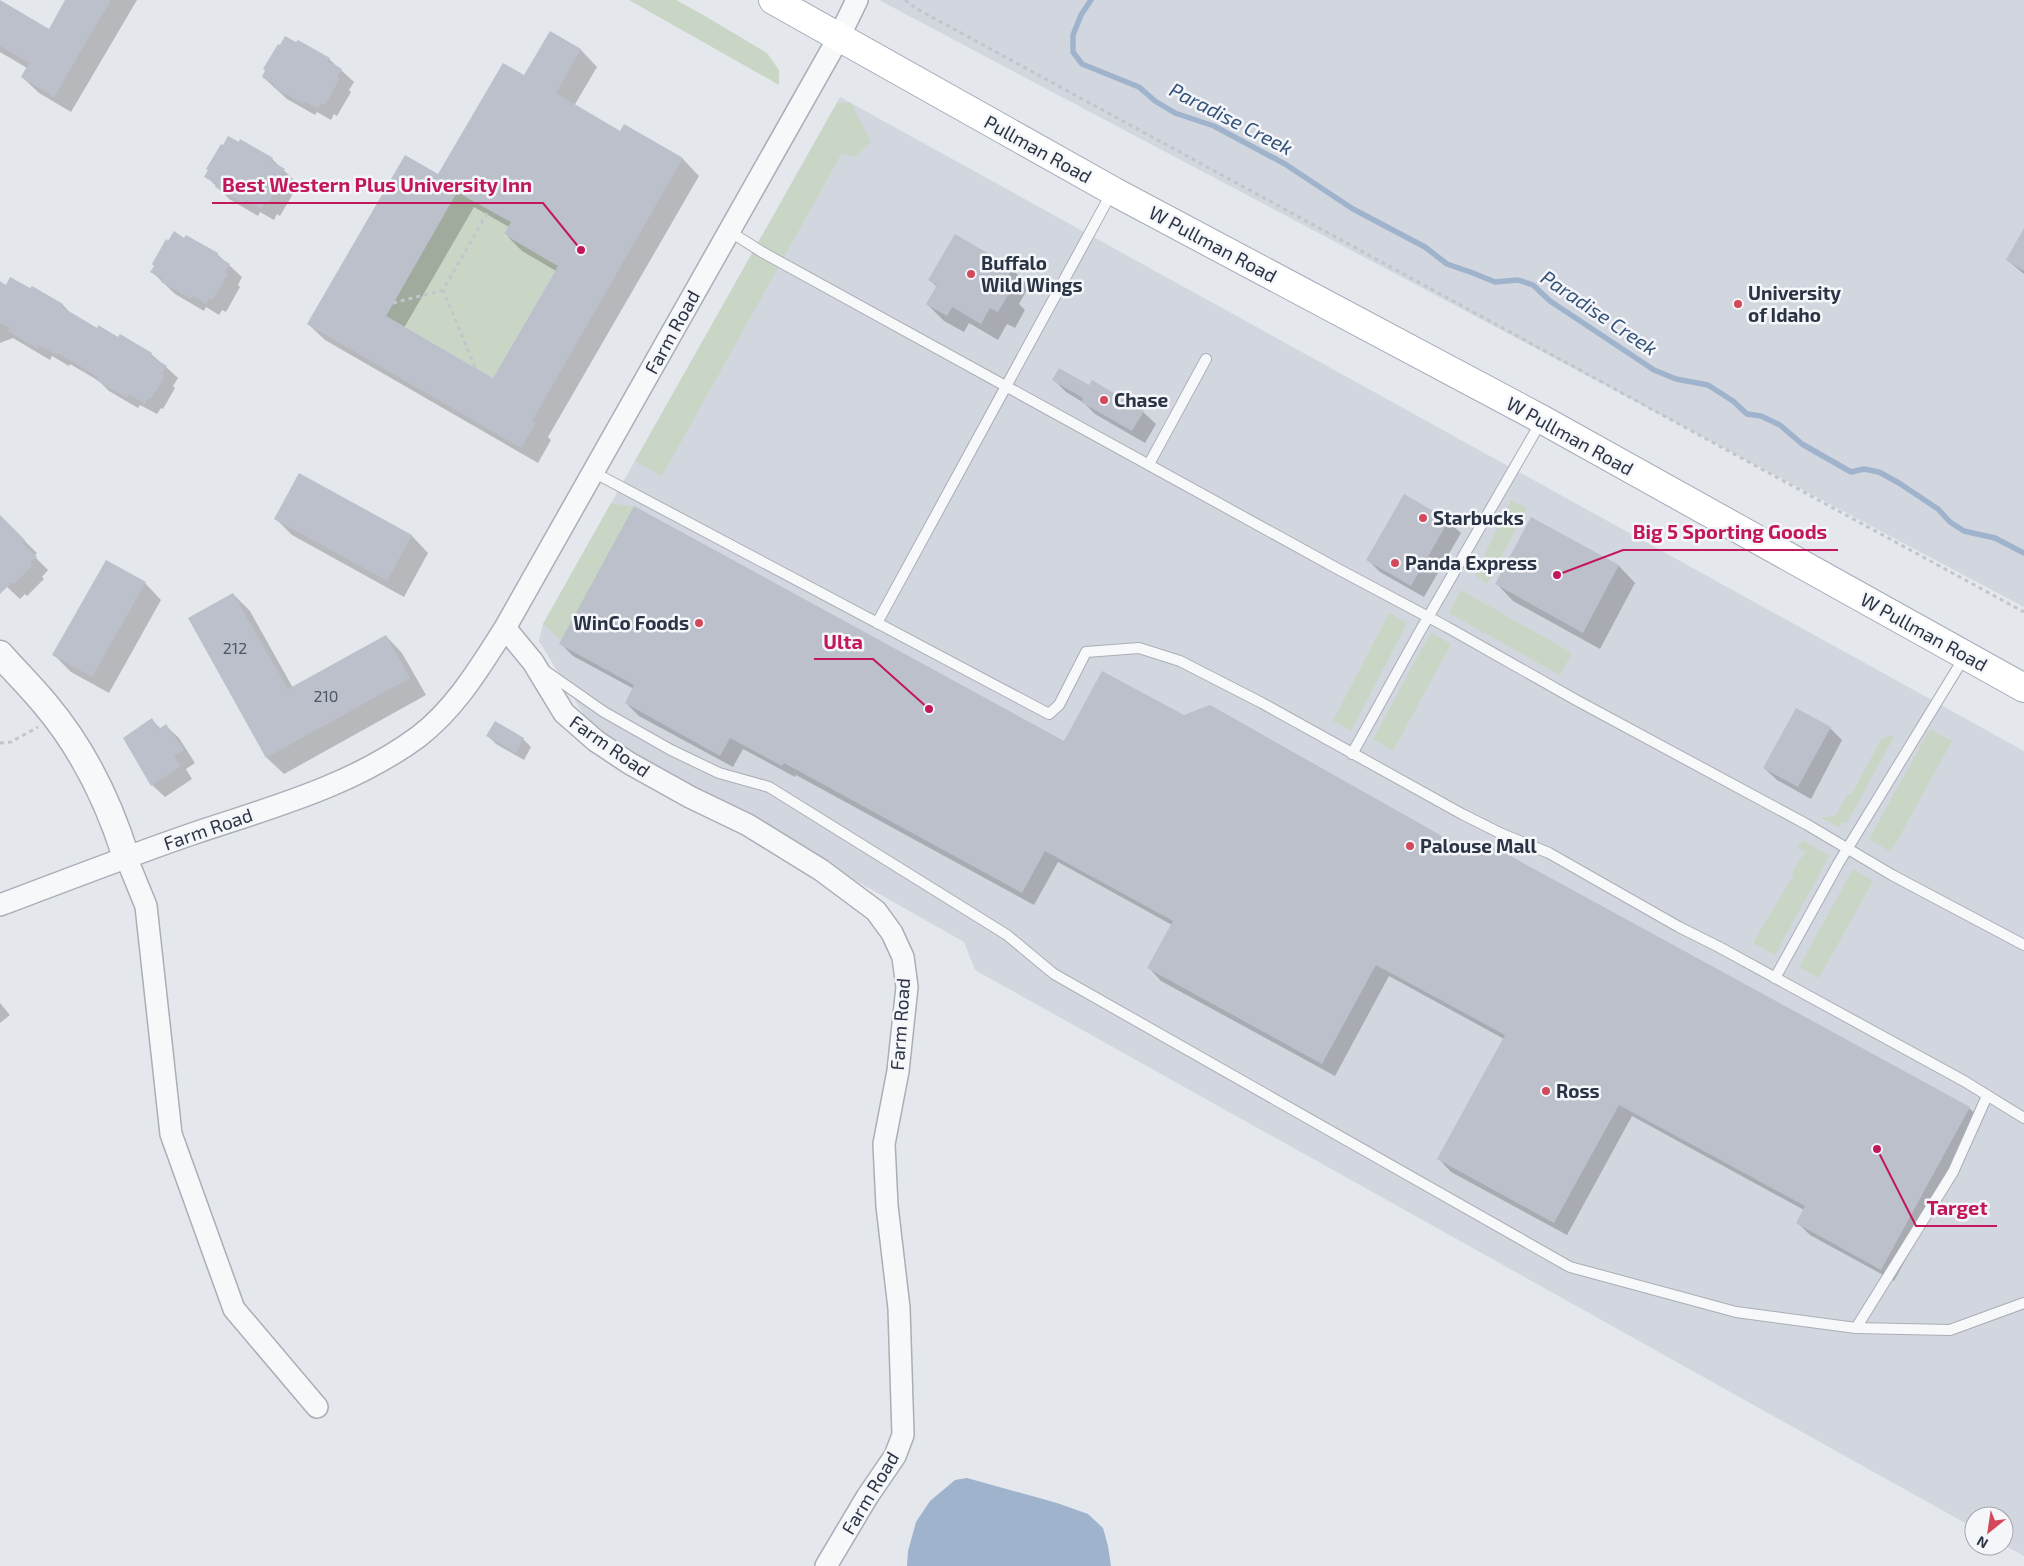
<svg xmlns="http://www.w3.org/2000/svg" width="2024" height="1566" viewBox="0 0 2024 1566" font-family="'Exo 2',sans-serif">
	<rect width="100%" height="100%" fill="#e4e7ec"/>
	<!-- built -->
	<path fill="#d2d6de" d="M879 0H2024V607Z
		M840 97 2024 751V1556L2004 1545V1516H1974V1528L975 970 964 942 595 733 539 641 543 624Z"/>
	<!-- green -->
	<path fill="#c9d6c5" d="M629 0H676L705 16 767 53 779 70V85Z
		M837 103H851L871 142 855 157 842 153 662 476 635 461Z
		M457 192 511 222 504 235 558 266 493 378 386 316Z
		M1511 500 1527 508 1487 584 1475 575Z
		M611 503 639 508 563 642 543 624Z
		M1461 590 1572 653 1560 675 1449 613Z
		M1389 613 1407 623 1351 731 1333 721Z
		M1431 632 1451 644 1393 751 1373 739Z
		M1930 729 1952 741 1891 852 1869 839Z
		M1895 735 1847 823 1843 822 1838 827 1821 818 1835 816 1847 795 1852 793 1882 738Z
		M1802 840 1829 856 1775 955 1753 943 1793 876V871L1805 852 1798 847Z
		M1853 869 1873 881 1819 978 1799 967Z"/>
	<!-- water -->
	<path fill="#9fb4cc" d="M967 1478 1057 1503 1088 1514 1103 1528 1108 1546 1111 1566H907L908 1551 916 1522 930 1501 955 1480Z"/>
	<!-- shadow -->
	<path fill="#0003" fill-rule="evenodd" d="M67 0H137L71 112 39 93 22 77 27 68 0 52V2L49 30Z
		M550 33 581 50 597 67 574 106 621 132 625 126 683 159 699 176 548 437 551 440 538 463 325 340 308 324 525 77ZM474 207 509 227 505 234 522 251 556 271 494 379 404 328Z
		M329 59 354 82 349 90 351 92 337 116 334 114 331 120 317 112 315 115 287 99 263 77Z
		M272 159 296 182 292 190 294 192 280 216 277 214 274 220 260 212 258 216 229 199 206 176Z
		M2024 231V274L2007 260Z
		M185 239 217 254 242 277 238 285 240 287 226 312 222 310 219 315 206 307 204 311 175 294 152 272 169 242Z
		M1012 269 1029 286 1019 304 1025 310 1015 328 1007 324 998 340 969 323 964 332 944 321 927 304 937 287 930 280Z
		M32 287 63 305 73 316 97 330 151 354 166 367 178 378 173 386 175 388 163 409 161 408 157 414 140 405 138 408 109 391 99 381 70 364 69 366 52 356 50 360 13 338 0 343V291L31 290Z
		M1054 380 1089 387 1143 412 1156 424 1145 443 1095 414 1084 403 1066 392Z
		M300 474 412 536 428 553 404 597 292 535 275 518Z
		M0 517 37 553 34 556 48 570 42 577 44 579 27 596 25 594 20 599 6 586 0 585Z
		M1531 518 1619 566 1635 583 1600 649 1513 601 1497 584Z
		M1448 521 1461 533 1424 597 1380 572 1368 560Z
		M145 583 161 600 109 693 71 672 54 655Z
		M233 594 250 611 293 688 386 636 402 653 426 695 284 774 267 758 190 618Z
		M560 643 1064 742 1183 717 1472 854 1969 1108 1982 1120 1894 1281 1810 1235 1798 1223 1804 1210 1632 1116 1567 1235 1451 1172 1439 1159 1504 1039 1389 976 1335 1076 1161 981 1149 968 1172 925 1058 862 1034 905 796 775 795 777 743 749 733 767 639 716 626 703 634 689 573 656Z
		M152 720 161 729 166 726 179 738 195 763 186 769 192 779 165 797 152 785Z
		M1830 728 1842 740 1811 799 1777 780 1764 768Z
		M488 736 523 739 531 747 524 760 496 744Z
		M0 1003 10 1015 0 1023Z"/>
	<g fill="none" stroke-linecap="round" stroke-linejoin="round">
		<!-- stream -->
		<path stroke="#9fb4cc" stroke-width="5.5" d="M1091 0 1081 15 1073 35V52L1082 64 1139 87 1155 101 1175 113 1214 126 1285 164 1353 209 1425 247 1447 264 1473 273 1495 282 1518 280 1533 285 1550 301 1654 370 1676 379 1708 385 1733 401 1747 414 1761 416 1780 425 1802 444 1851 472 1864 469 1879 472 1899 483 1938 509 1950 522 1964 531 1995 538 2024 553"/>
	</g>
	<!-- building -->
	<path fill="#bbc0ca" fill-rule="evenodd" d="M0 0 49 29 65 0H111L54 97 21 77 29 63 0 46Z
		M550 31 581 49 556 93 620 131 624 124 683 158 532 421 536 423 521 448 307 324 405 155 438 174 503 63 524 75ZM457 192 511 222 504 234 558 266 493 378 386 316Z
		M285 36 296 42 298 40 330 58 328 61 342 69 337 77 340 78 325 105 321 103 318 109 304 101 303 104 273 87 274 84 262 77 265 70 263 69 278 44 280 45Z
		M228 136 239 142 240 139 273 158 271 161 285 169 280 177 283 178 267 205 264 203 261 209 247 200 245 204 215 187 217 184 204 177 208 170 206 169 221 144 223 145Z
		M2024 228V271L2006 260Z
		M174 231 184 238 186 235 218 253 217 256 230 264 225 272 228 274 213 300 209 298 206 304 193 296 191 299 161 282 162 279 150 272 154 266 152 264 166 239 168 241Z
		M955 234 1013 268 1001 288 1009 293 998 312 990 308 981 324 952 307 947 316 926 304 937 285 928 280Z
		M10 277 30 288 32 286 63 304 62 307 97 328 98 325 118 337 120 334 152 353 150 356 167 366 162 374 165 376 151 399 149 397 145 404 129 394 127 398 96 380 98 377 58 353 57 355 40 346 38 349 8 331 9 328 0 323V281L6 285Z
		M1059 368 1089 385 1092 380 1144 411 1132 431 1081 402 1083 398 1052 380Z
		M299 473 412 535 387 581 274 519Z
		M1404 494 1449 520 1411 586 1366 560Z
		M634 506 1064 741 1102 671 1184 715 1210 705 1472 853 1494 847 1970 1107 1881 1270 1796 1223 1805 1206 1619 1105 1554 1223 1437 1159 1505 1035 1376 965 1322 1064 1147 968 1173 921 1045 851 1022 893 784 763 782 766 730 738 720 756 625 703 634 685 559 644Z
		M0 515 25 540 23 543 37 557 30 563 32 566 14 584 12 582 0 594Z
		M1531 517 1619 565 1583 633 1495 584Z
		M106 560 146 582 92 677 52 655Z
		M233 593 288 689 386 635 410 678 266 758 188 618Z
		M1796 708 1831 727 1798 787 1763 768Z
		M152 718 159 729 166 724 184 750 174 756 181 766 151 786 123 738Z
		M495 721 524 738 516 753 486 736Z"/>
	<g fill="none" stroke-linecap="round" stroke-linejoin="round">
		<!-- service casing -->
		<g stroke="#a9aeb7" stroke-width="12">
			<path id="service" d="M729 231 762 252 1338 569 1447 627 1576 700 1806 824 1892 875 2024 945
				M1149 464 1206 359
				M593 472 1049 714 1059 705 1086 652 1139 648 1180 661 1262 703 1462 814 1502 834 1549 853 1679 927 1719 947 1964 1081 2024 1118
				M877 623 1112 192
				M544 670 604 712 671 750 719 773 769 787 1007 935 1054 974 1570 1267 1736 1312 1856 1328 1950 1330 2024 1303
				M1352 754 1419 633 1542 420
				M1775 978 1838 864 1965 656
				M1856 1328 1953 1172 1987 1096"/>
		</g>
		<!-- minor casing -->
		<g stroke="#a9aeb7" stroke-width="24">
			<path id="minor" d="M505 628 533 662 564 713 596 741 629 763 690 797 748 825 821 870 876 911 892 933 903 957 907 987 898 1071 884 1144 887 1206 899 1308 903 1435 895 1456 867 1497 826 1566
				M126 857 146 906 171 1134 234 1309 317 1407
				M0 905C64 881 128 856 192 834 269 808 352 786 418 737 456 708 480 667 505 628L839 37 857 0"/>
		</g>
		<!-- tertiary casing -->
		<g stroke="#a9aeb7" stroke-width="29">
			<path id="tertiary" d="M0 654C15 671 32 688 46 705 83 749 109 803 126 857"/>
		</g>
		<!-- primary casing -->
		<g stroke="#a3abb8" stroke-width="30">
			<path id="primary" d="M773 0 1113 191 1543 420 2024 688"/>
		</g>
		<!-- path -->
		<path stroke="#c2c5cb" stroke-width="3" stroke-dasharray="4 4" stroke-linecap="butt" d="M905 0 919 10 2024 612
			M393 303 443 290
			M475 367 443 290 489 210
			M0 743 11 742 38 727"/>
		<!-- service -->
		<use href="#service" stroke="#f7f8fa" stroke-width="10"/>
		<!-- minor -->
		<use href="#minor" stroke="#f7f8fa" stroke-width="21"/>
		<!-- tertiary -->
		<use href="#tertiary" stroke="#f7f8fa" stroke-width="26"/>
		<!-- primary -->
		<use href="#primary" stroke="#fff" stroke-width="28"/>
	</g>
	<!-- markers -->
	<g fill="#d1495b" stroke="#f4f6f9" stroke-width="2">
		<circle cx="971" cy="274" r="5"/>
		<circle cx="1738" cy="304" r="5"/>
		<circle cx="1104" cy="400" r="5"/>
		<circle cx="1423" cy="518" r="5"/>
		<circle cx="1395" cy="563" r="5"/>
		<circle cx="699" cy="623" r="5"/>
		<circle cx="1410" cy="846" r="5"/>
		<circle cx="1546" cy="1091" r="5"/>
	</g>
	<g text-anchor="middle" stroke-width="5" stroke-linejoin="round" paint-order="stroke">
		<!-- number labels -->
		<g font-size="16" fill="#4f5766">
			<text x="235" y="654">212</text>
			<text x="326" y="702">210</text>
		</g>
		<!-- street labels -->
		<g font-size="19" fill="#2b3445" stroke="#f4f6f9">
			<text transform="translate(1038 149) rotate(29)" y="7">Pullman Road</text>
			<text transform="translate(1213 244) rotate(28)" y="7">W Pullman Road</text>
			<text transform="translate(672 332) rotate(-61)" y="7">Farm Road</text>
			<text transform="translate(1570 436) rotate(29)" y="7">W Pullman Road</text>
			<text transform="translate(1924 632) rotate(29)" y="7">W Pullman Road</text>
			<text transform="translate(610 746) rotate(35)" y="7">Farm Road</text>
			<text transform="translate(208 829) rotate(-19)" y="7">Farm Road</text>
			<text transform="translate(900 1024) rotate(-86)" y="7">Farm Road</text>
			<text transform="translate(870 1493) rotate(-59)" y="7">Farm Road</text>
		</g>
		<!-- poi labels -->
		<g font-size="19" font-weight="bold" fill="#2b3445" stroke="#f4f6f9" text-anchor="start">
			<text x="981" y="270">Buffalo<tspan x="981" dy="22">Wild Wings</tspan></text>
			<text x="1748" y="300">University<tspan x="1748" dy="22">of Idaho</tspan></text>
			<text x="1114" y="407">Chase</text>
			<text x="1433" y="525">Starbucks</text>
			<text x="1405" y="570">Panda Express</text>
			<text x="689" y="630" text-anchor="end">WinCo Foods</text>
			<text x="1420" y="853">Palouse Mall</text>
			<text x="1556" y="1098">Ross</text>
		</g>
		<!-- water labels -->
		<g font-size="20" font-style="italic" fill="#34527a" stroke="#f4f6f9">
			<text transform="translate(1231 119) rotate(27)" y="7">Paradise Creek</text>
			<text transform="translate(1599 313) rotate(34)" y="7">Paradise Creek</text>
		</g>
	</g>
	<!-- callouts -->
	<path fill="none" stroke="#c2185b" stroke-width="2" d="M581 250L543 203H212M1557 575L1623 550H1838M929 709L873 659H814M1877 1149L1916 1226H1997"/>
	<g fill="#c2185b" stroke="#f4f6f9" stroke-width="2">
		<circle cx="581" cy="250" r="5"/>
		<circle cx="1557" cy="575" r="5"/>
		<circle cx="929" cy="709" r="5"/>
		<circle cx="1877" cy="1149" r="5"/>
	</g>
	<g font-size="20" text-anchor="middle" font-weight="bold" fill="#c2185b" stroke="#f4f6f9" stroke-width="5" stroke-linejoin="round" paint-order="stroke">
		<text x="377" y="192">Best Western Plus University Inn</text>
		<text x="1730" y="539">Big 5 Sporting Goods</text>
		<text x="843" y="649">Ulta</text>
		<text x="1957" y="1215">Target</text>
	</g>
	<!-- north arrow -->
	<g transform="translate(1989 1531) rotate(210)"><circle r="24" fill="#f4f6f9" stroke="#a4a8b1"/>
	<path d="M0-4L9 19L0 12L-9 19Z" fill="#d1495b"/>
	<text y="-8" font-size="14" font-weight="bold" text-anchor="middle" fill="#2b3445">N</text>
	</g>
</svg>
